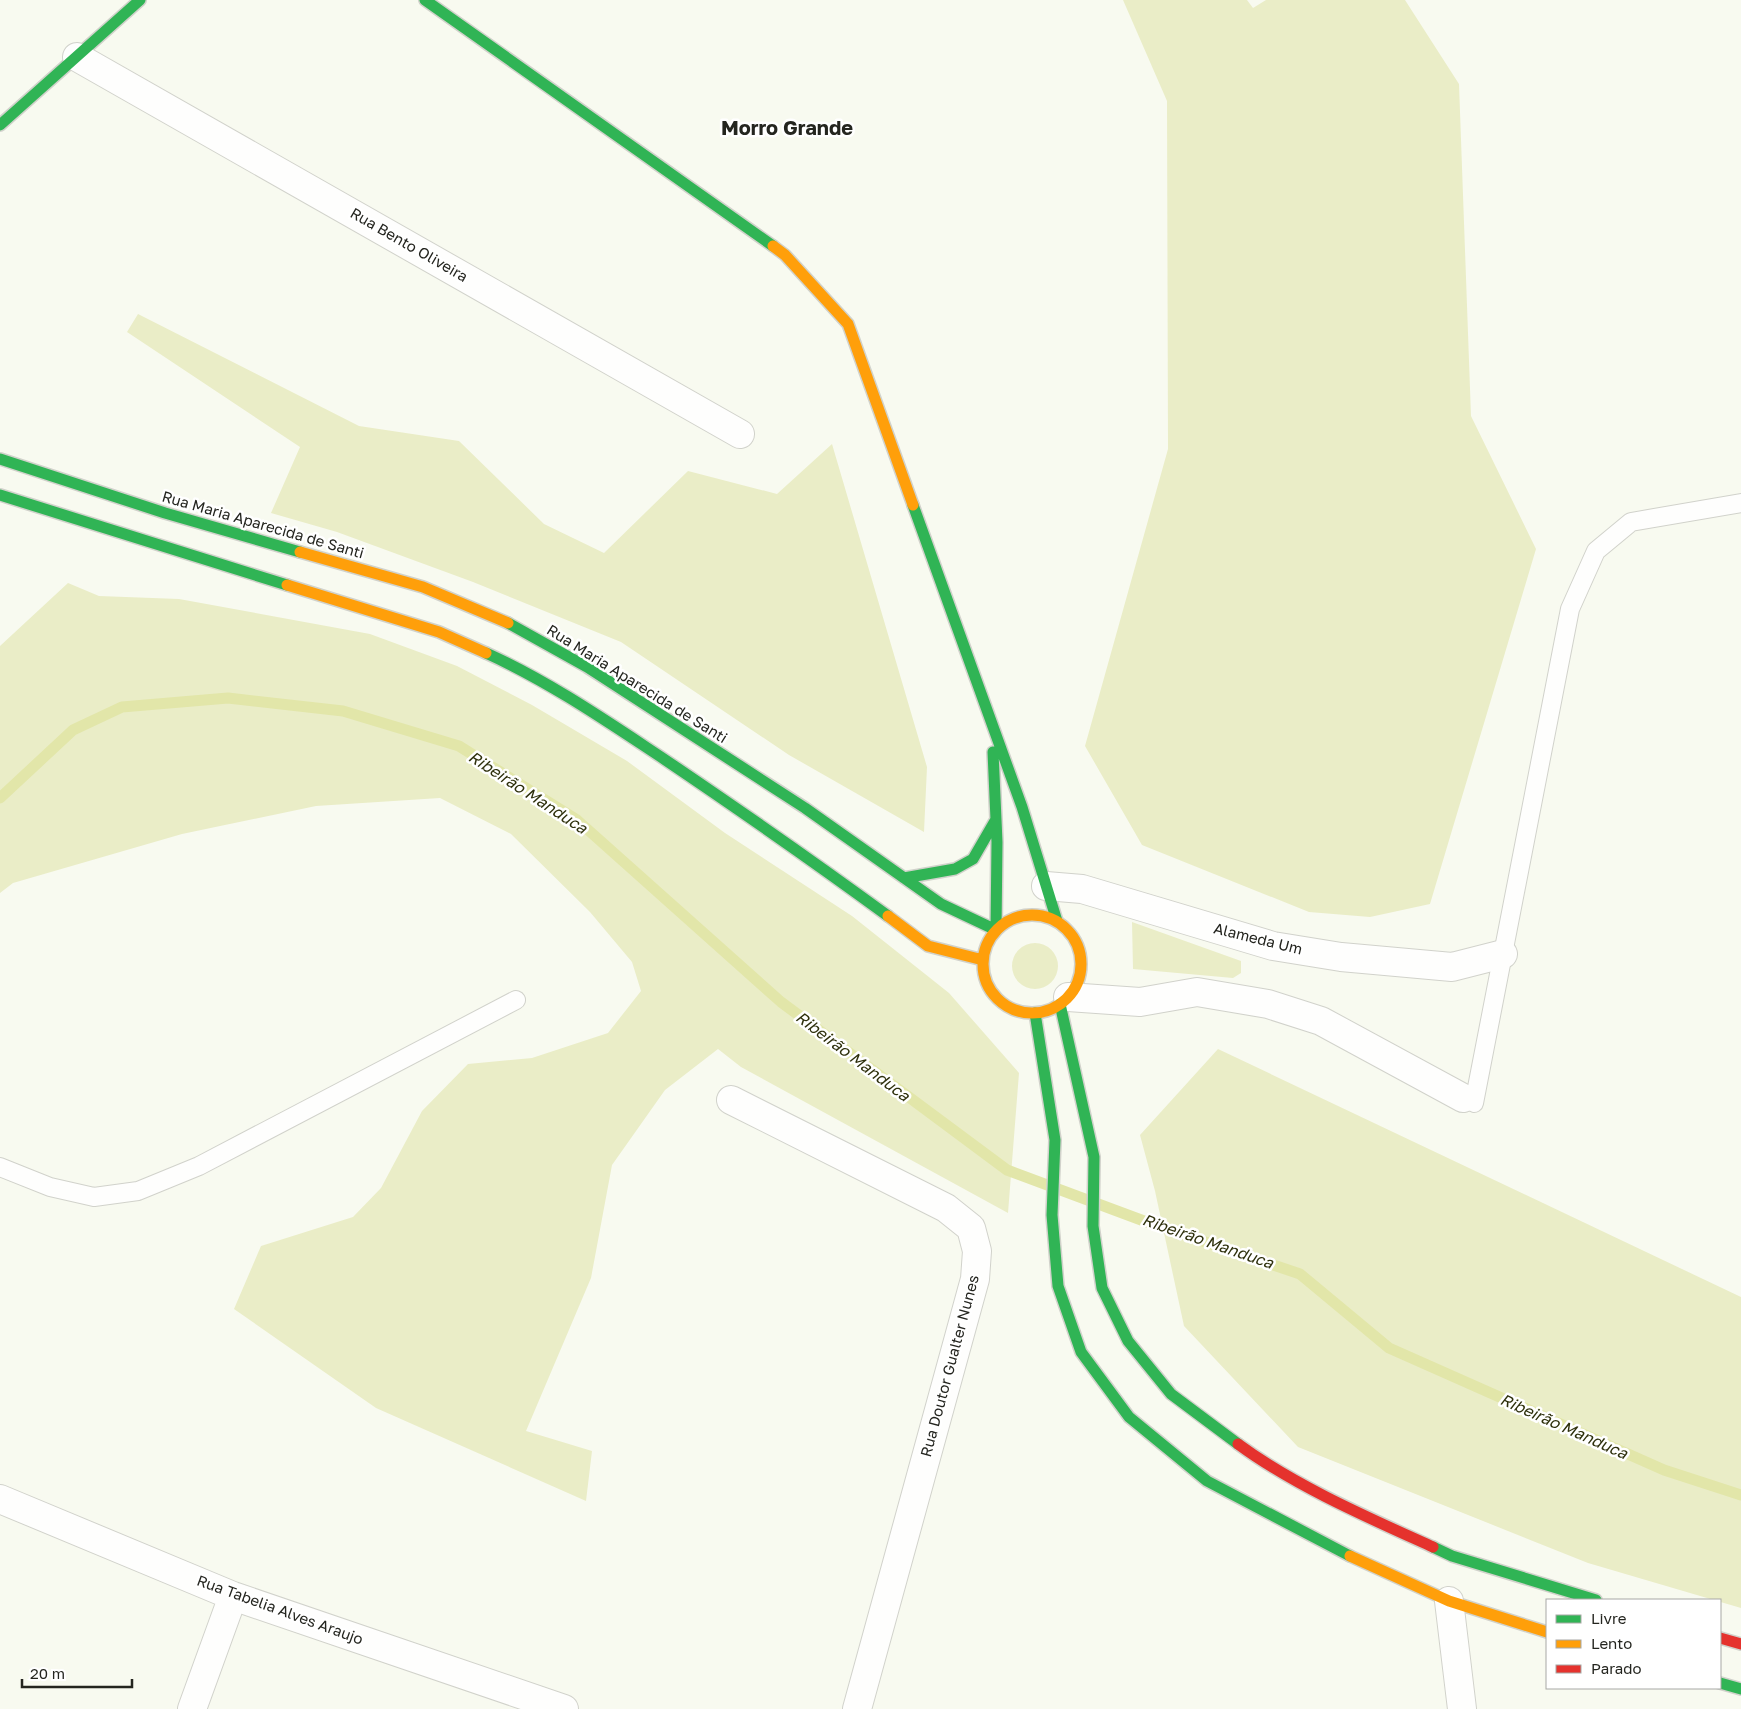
<svg xmlns="http://www.w3.org/2000/svg" width="1741" height="1709" viewBox="0 0 1741 1709" font-family="'Golos Text',sans-serif">
	<rect width="100%" height="100%" fill="#f8faf0"/>
	<!-- green -->
	<path fill="#eaedc7" d="M1123 0H1247L1253 8 1266 0H1405L1459 84 1471 416 1536 549 1430 904 1370 917 1309 912 1142 845 1085 746 1168 449 1167 101Z
		M138 314 359 426 459 441 544 524 604 553 688 471 777 494 832 444 927 767 924 832 789 755 621 642 473 582 337 532 271 513 300 447 127 332Z
		M68 583 99 596 179 599 370 634 457 666 532 705 627 761 725 833 852 916 949 993 1019 1073 1008 1213 741 1067 718 1049 665 1090 612 1165 591 1278 526 1431 592 1451 586 1501 376 1408 234 1309 261 1246 353 1217 381 1188 422 1111 468 1064 532 1058 608 1033 641 991 632 962 590 912 511 834 440 798 316 806 182 834 13 883 0 893V646Z
		M1132 922 1241 961V973L1233 978 1133 969Z
		M1012 966a23 23 0 1 1 46 0a23 23 0 1 1-46 0Z
		M1218 1049 1741 1297V1608L1588 1563 1298 1447 1184 1326 1155 1191 1140 1135Z"/>
	<g fill="none" stroke-linecap="round" stroke-linejoin="round">
		<!-- stream -->
		<path stroke="#e2e6a9" stroke-width="11" d="M0 798 73 730 122 707 228 698 343 711 459 746 577 820 781 1002 1007 1170 1152 1224 1300 1274 1389 1348 1664 1470 1741 1495"/>
		<!-- lane casing -->
		<g stroke="#d1d2cb" stroke-width="20">
			<path id="lane" d="M1474 1103 1570 609 1596 551 1631 522 1741 503
				M0 1167 50 1187 94 1197 138 1191 199 1166 516 1000"/>
		</g>
		<!-- street casing -->
		<g stroke="#d1d2cb" stroke-width="30">
			<path id="street" d="M77 57 740 434
				M1046 886 1082 889 1273 946 1341 957 1452 967 1503 954
				M1068 997 1140 1002 1197 992 1268 1004 1321 1021 1463 1098
				M731 1100 946 1208 971 1228 977 1251 975 1279 857 1709
				M0 1499 233 1596 564 1709
				M1449 1601 1462 1709
				M192 1709 233 1596"/>
		</g>
		<!-- fast casing -->
		<g stroke="#d1d2cb" stroke-width="14">
			<path id="fast" d="M425 0 773 246
				M0 125 140 0
				M0 459 165 513 300 552
				M0 495 287 585
				M913 505 1022 807 1057 921
				M508 623 587 667 805 808 941 904 996 930
				M486 653C548 681 605 720 661 757 738 809 813 861 888 916
				M993 752 997 842 996 930
				M904 878 955 869 973 859 995 821
				M1060 1004 1094 1157 1093 1226 1102 1288 1128 1341 1171 1394 1238 1444
				M1035 1013 1055 1140 1052 1215 1058 1286 1081 1352 1129 1417 1207 1481 1350 1556
				M1433 1547 1452 1556 1596 1600
				M1720 1683 1741 1689"/>
		</g>
		<!-- slow casing -->
		<g stroke="#d1d2cb" stroke-width="14">
			<path id="slow" d="M773 246 785 255 848 324 913 505
				M300 552 423 587 508 623
				M287 585 439 632 486 653
				M983 964a49 49 0 1 1 98 0a49 49 0 1 1-98 0Z
				M888 916 928 946 983 960
				M1350 1556 1449 1601 1547 1632"/>
		</g>
		<!-- jam casing -->
		<g stroke="#d1d2cb" stroke-width="14">
			<path id="jam" d="M1238 1444C1295 1486 1369 1518 1433 1547
				M1720 1638 1741 1644"/>
		</g>
		<!-- lane -->
		<use href="#lane" stroke="#fefefd" stroke-width="18"/>
		<!-- street -->
		<use href="#street" stroke="#fefefd" stroke-width="28"/>
		<!-- fast -->
		<use href="#fast" stroke="#30b455" stroke-width="11"/>
		<!-- slow -->
		<use href="#slow" stroke="#ff9f0a" stroke-width="11"/>
		<!-- jam -->
		<use href="#jam" stroke="#e5322d" stroke-width="11"/>
	</g>
	<g text-anchor="middle" stroke-width="5" stroke-linejoin="round" paint-order="stroke">
		<!-- street labels -->
		<g font-size="15" fill="#24251f" stroke="#fff">
			<text transform="translate(409 245) rotate(30)" y="5">Rua Bento Oliveira</text>
			<text transform="translate(263 525) rotate(16)" y="5">Rua Maria Aparecida de Santi</text>
			<text transform="translate(637 684) rotate(32)" y="5">Rua Maria Aparecida de Santi</text>
			<text transform="translate(1258 939) rotate(14)" y="5">Alameda Um</text>
			<text transform="translate(950 1366) rotate(-75)" y="5">Rua Doutor Gualter Nunes</text>
			<text transform="translate(280 1610) rotate(20)" y="5">Rua Tabelia Alves Araujo</text>
		</g>
		<!-- water labels -->
		<g font-size="16" font-style="italic" fill="#2e300c" stroke="#fff">
			<text transform="translate(528 792) rotate(33)" y="6">Ribeirão Manduca</text>
			<text transform="translate(853 1056) rotate(37)" y="6">Ribeirão Manduca</text>
			<text transform="translate(1208 1241) rotate(19)" y="6">Ribeirão Manduca</text>
			<text transform="translate(1564 1426) rotate(24)" y="6">Ribeirão Manduca</text>
		</g>
		<!-- district labels -->
		<g font-size="20" font-weight="bold" fill="#24251f" stroke="#fff">
			<text x="787" y="135">Morro Grande</text>
		</g>
	</g>
	<!-- legend -->
	<rect x="1546" y="1599" width="175" height="90" fill="#ffffff" stroke="#a7a8a5"/>
	<rect x="1556" y="1615" width="25" height="8" fill="#30b455" stroke="#a7a8a5"/>
	<text x="1591" y="1624" font-size="15" fill="#24251f">Livre</text>
	<rect x="1556" y="1640" width="25" height="8" fill="#ff9f0a" stroke="#a7a8a5"/>
	<text x="1591" y="1649" font-size="15" fill="#24251f">Lento</text>
	<rect x="1556" y="1665" width="25" height="8" fill="#e5322d" stroke="#a7a8a5"/>
	<text x="1591" y="1674" font-size="15" fill="#24251f">Parado</text>
	<!-- scale -->
	<path d="M22 1679v8h110v-8" fill="none" stroke="#24251f" stroke-width="2.5"/>
	<text x="30" y="1679" font-size="15" fill="#24251f" stroke="#ffffff" stroke-width="4" paint-order="stroke">20 m</text>
</svg>
